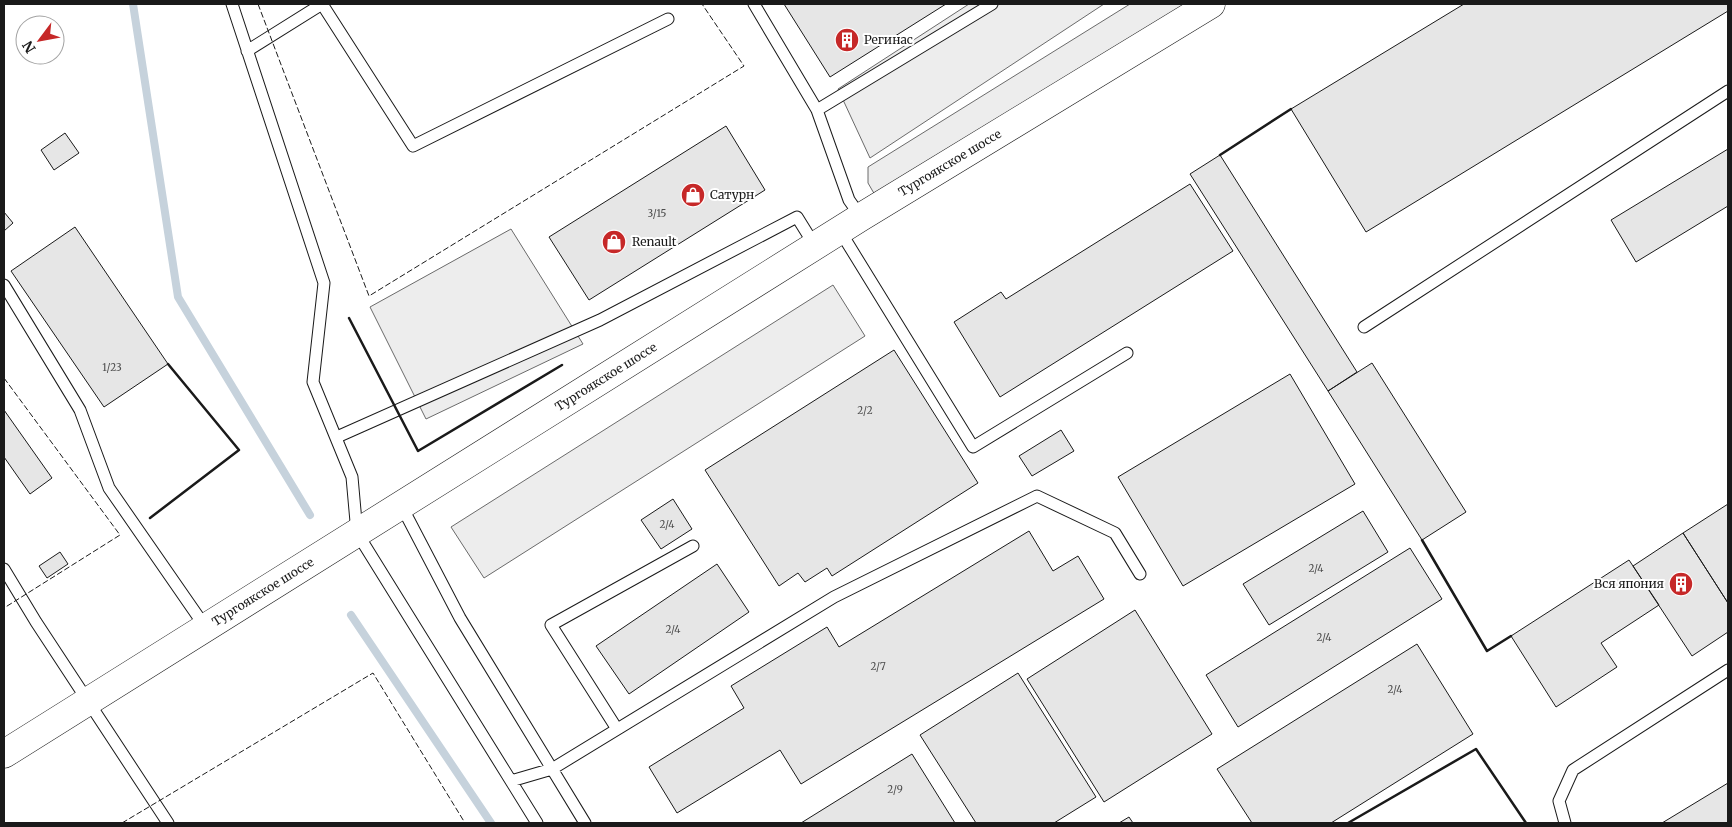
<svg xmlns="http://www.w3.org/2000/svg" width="1732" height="827" viewBox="0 0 1732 827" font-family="Merriweather,serif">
	<rect width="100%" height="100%" fill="#fff"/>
	<!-- parking -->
	<path fill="#ededed" stroke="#6a6a6a" d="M969 4H1104L870 158 838 89Z
		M1130 4H1193L879 202 868 183V167Z
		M511 229 583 344 426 419 370 307Z
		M833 285 865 336 484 578 451 527Z"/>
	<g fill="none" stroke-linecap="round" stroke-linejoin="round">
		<!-- stream -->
		<path stroke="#c6d2dc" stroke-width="8" d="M133 4 178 297 310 515
			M351 615 491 823"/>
	</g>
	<!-- building -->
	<path fill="#e6e6e6" stroke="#1a1a1a" d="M784 4H946L830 77Z
		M1464 4H1728V11L1366 232 1291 109Z
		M726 126 765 190 589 300 549 237Z
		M65 133 79 153 54 170 41 150Z
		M1728 149V206L1636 262 1611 220Z
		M1220 155 1357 372 1328 391 1190 174Z
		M1190 184 1233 251 1000 397 954 322 1001 292 1006 299Z
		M4 212 13 223 4 231Z
		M75 227 168 364 104 407 11 271Z
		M894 350 978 483 832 576 827 568 805 582 798 573 779 586 705 470Z
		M1372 363 1466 512 1422 540 1328 391Z
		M1290 374 1355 484 1183 586 1118 477Z
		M4 410 52 478 30 494 4 457Z
		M1061 430 1074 451 1032 476 1019 456Z
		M673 499 692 529 661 549 641 520Z
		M1728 504V603L1683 533Z
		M1363 511 1388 552 1269 625 1243 584Z
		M1029 531 1053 571 1078 556 1104 599 801 784 780 750 677 813 649 767 744 708 731 686 827 627 839 647Z
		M1683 533 1728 603V632L1692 656 1633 566Z
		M1410 548 1442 599 1238 727 1206 675Z
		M60 552 68 564 47 578 39 566Z
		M1629 560 1659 605 1601 643 1617 667 1556 707 1511 636Z
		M717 564 749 612 629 694 596 646Z
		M1135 610 1212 734 1104 802 1027 679Z
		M1417 644 1473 734 1331 823H1252L1217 769Z
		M1018 673 1096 797 1054 823H976L920 735Z
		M912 754 955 823H801Z
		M1728 783V823H1662Z
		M1129 817 1133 823H1119Z"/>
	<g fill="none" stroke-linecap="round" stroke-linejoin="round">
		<!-- lane casing -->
		<g stroke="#1a1a1a" stroke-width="13">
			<path id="lane" d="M232 4 324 283 313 382 352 477 357 533 537 823
				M754 4 817 110 849 200 861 217
				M247 51 322 4 413 146 668 19
				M817 110 992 4
				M840 231 973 447 1127 353
				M4 285 80 410 109 488 206 628
				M1364 327 1728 91
				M337 437 600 320 797 217 815 246
				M401 505 460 618 585 823
				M4 569 36 622 168 823
				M617 729 551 625 693 546
				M511 781 552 769 834 597 1037 496 1115 533 1140 574
				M1565 823 1559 801 1573 770 1728 670"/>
		</g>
		<!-- primary casing -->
		<g stroke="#1a1a1a" stroke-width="29">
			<path id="primary" d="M4 754 861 217 1211 4"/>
		</g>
		<!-- lane -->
		<use href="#lane" stroke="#fff" stroke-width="11"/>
		<!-- primary -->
		<use href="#primary" stroke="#fff" stroke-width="28"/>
		<!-- fence -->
		<path stroke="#1a1a1a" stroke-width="1" stroke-dasharray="6 2.5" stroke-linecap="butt" d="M258 4 369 296 744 66 702 4
			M4 378 120 535 4 608
			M122 823 373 673 465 823"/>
		<!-- wall -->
		<path stroke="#1a1a1a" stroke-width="2.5" d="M1220 155 1291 109
			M349 318 418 451 562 365
			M150 518 239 450 168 364
			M1422 540 1487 651 1511 636
			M1348 823 1476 749 1526 823"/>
	</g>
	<!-- icons -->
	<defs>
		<g id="building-disc" transform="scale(1.25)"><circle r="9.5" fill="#c62828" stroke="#fff"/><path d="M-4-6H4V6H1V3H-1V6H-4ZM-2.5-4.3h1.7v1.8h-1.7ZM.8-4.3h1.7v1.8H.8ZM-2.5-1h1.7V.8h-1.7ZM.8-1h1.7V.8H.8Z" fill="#fff"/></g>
		<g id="shop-disc" transform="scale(1.25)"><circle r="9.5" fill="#c62828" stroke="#fff"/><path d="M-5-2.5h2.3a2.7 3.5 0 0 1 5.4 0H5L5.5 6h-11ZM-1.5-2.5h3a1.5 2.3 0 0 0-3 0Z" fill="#fff"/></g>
	</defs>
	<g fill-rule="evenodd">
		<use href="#building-disc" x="847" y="40"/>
		<use href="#shop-disc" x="693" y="195"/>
		<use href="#shop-disc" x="614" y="242"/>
		<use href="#building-disc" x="1681" y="584"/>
	</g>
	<g text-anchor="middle" stroke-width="4" stroke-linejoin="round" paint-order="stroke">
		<!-- number labels -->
		<g font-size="10" fill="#4d4d4d">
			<text x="657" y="217">3/15</text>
			<text x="112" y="371">1/23</text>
			<text x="865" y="414">2/2</text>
			<text x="667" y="528">2/4</text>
			<text x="1316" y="572">2/4</text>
			<text x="673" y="633">2/4</text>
			<text x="1324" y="641">2/4</text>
			<text x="878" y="670">2/7</text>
			<text x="1395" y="693">2/4</text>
			<text x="895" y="793">2/9</text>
		</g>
		<!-- poi labels -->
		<g font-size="12" fill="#1a1a1a" stroke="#fff" text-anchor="start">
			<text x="864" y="44">Регинас</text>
			<text x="710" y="199">Сатурн</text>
			<text x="632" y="246">Renault</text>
			<text x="1664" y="588" text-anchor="end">Вся япония</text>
		</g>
		<!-- street labels -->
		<g font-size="12" fill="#1a1a1a" stroke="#fff">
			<text transform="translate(950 163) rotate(-31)" y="4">Тургоякское шоссе</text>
			<text transform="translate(606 377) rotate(-32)" y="4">Тургоякское шоссе</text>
			<text transform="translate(263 592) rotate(-32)" y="4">Тургоякское шоссе</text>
		</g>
	</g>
	<!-- border -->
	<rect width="1732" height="827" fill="none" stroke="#1a1a1a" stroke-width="10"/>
	<!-- north arrow -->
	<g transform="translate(40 40) rotate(238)"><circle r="24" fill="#ffffff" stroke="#a3a3a3"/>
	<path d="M0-4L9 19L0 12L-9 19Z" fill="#c62828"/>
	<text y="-8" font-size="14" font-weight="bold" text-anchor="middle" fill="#1a1a1a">N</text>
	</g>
</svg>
